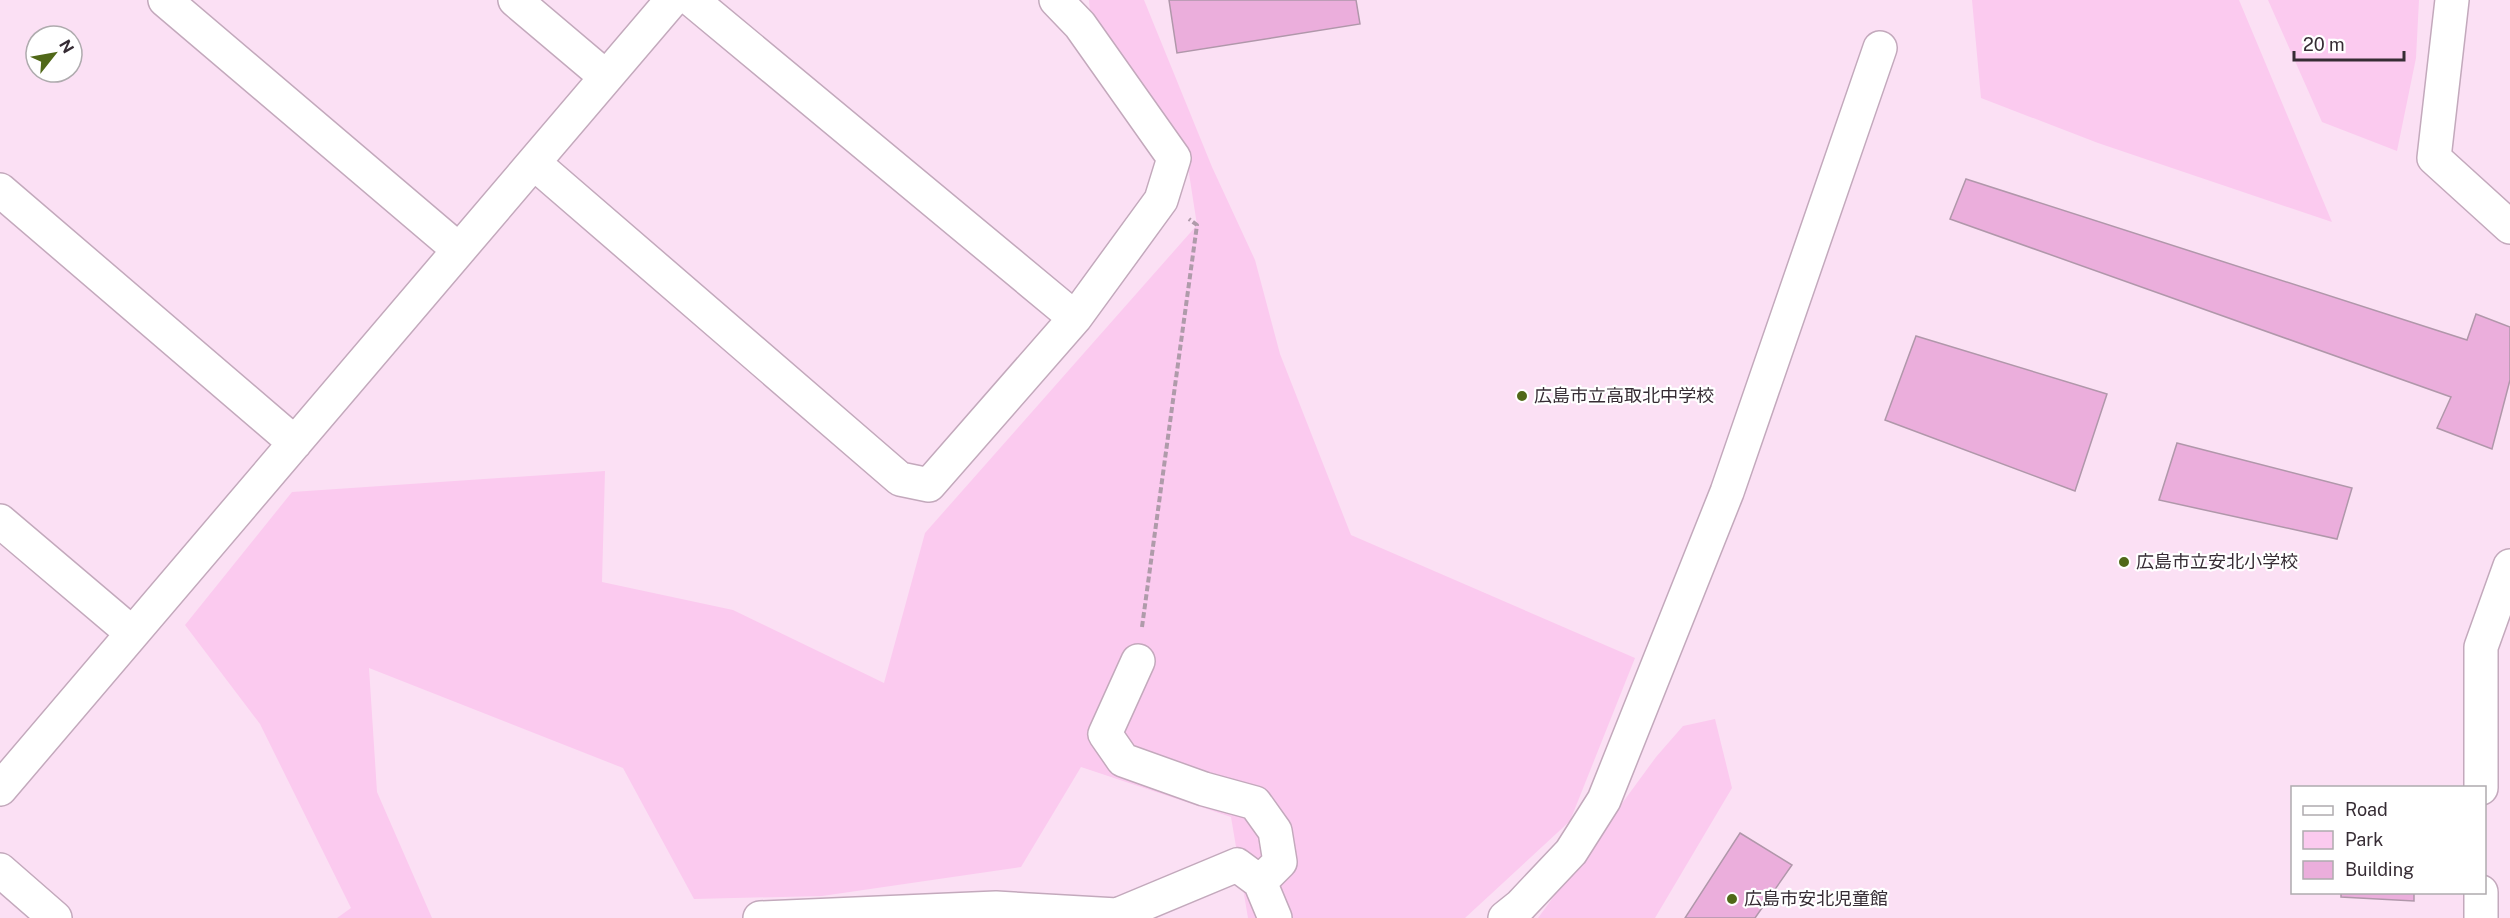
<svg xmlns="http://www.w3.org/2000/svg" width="2510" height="918" viewBox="0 0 2510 918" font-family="'Public Sans','Noto Sans JP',sans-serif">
	<rect width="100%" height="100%" fill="#fbe0f4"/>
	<!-- green -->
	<path fill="#fbcaef" d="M1089 0H1144L1212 167 1255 260 1280 354 1351 535 1635 658 1570 821 1465 918H1248L1231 817 1081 767 1021 867 822 896 694 899 623 768 369 668 377 792 432 918H337L351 908 260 724 185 625 292 492 605 471 602 582 733 610 884 683 925 533 1197 225 1188 167 1090 12Z
		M1972 0H2239L2332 222 2098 143 1981 98Z
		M2268 0H2419L2416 58 2397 151 2322 122Z
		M1715 719 1732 788 1655 918H1538L1656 757 1683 726Z"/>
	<!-- building -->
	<path fill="#ebaedc" stroke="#b097aa" stroke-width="1.5" d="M1169 0H1356L1360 24 1177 53Z
		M1966 179 2467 340 2476 314 2510 327V380L2492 449 2437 428 2451 397 1950 219Z
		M1916 336 2107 394 2075 491 1885 420Z
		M2177 443 2352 488 2337 539 2159 500Z
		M1740 833 1792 865 1755 918H1685Z
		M2341 892H2414V901L2341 897Z"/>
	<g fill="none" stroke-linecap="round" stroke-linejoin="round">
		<!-- minor casing -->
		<g stroke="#c3a9bc" stroke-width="36">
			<path id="minor" d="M165 0 459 250
				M515 0 606 77
				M692 0 1075 318
				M2452 0 2434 158 2510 227
				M534 163 900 479 929 485 1075 318 1161 200 1174 158 1080 25 1056 0
				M0 190 295 443
				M0 521 132 633
				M1138 661 1105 734 1123 760 1204 789 1255 803 1275 831 1280 862 1260 882
				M2481 788V647L2510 566
				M0 789 672 0
				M0 870 55 918
				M760 918 996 908 1117 915 1237 865 1260 882 1275 918
				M1505 918 1520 906 1571 852 1604 800 1727 492 1880 48
				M2481 918V892"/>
		</g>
		<!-- path -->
		<path stroke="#af9baa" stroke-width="4" stroke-dasharray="6 3" stroke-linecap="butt" d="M1142 627 1197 225 1189 219"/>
		<!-- minor -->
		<use href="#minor" stroke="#fff" stroke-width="33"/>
	</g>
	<!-- markers -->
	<g fill="#506818" stroke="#fff" stroke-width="2">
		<circle cx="1522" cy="396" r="6"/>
		<circle cx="2124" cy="562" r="6"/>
		<circle cx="1732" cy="899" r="6"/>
	</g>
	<g text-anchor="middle" stroke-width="4.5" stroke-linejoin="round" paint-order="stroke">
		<!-- poi labels -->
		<g font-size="18" fill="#362c34" stroke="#fff" text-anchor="start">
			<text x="1534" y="402">広島市立高取北中学校</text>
			<text x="2136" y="568">広島市立安北小学校</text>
			<text x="1744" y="905">広島市安北児童館</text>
		</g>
	</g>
	<!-- legend -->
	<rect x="2291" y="786" width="195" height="108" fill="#ffffff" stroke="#afabae" stroke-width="1.5"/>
	<rect x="2303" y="806" width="30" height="9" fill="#ffffff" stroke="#afabae" stroke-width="1.5"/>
	<text x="2345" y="816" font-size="18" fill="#362c34">Road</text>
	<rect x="2303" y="831" width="30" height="18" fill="#fbcaef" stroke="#afabae" stroke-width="1.5"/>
	<text x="2345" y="846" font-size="18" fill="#362c34">Park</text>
	<rect x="2303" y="861" width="30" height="18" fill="#ebaedc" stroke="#afabae" stroke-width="1.5"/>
	<text x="2345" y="876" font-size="18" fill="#362c34">Building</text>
	<!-- north arrow -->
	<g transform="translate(54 54) rotate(59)"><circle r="28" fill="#ffffff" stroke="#afabae" stroke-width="1.5"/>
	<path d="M0-4.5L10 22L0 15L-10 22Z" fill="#506818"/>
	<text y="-9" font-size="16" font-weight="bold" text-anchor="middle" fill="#362c34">N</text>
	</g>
	<!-- scale -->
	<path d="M2294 51v9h110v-9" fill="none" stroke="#362c34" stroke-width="3"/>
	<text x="2303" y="51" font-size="18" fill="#362c34" stroke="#ffffff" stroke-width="4.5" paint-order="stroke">20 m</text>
</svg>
